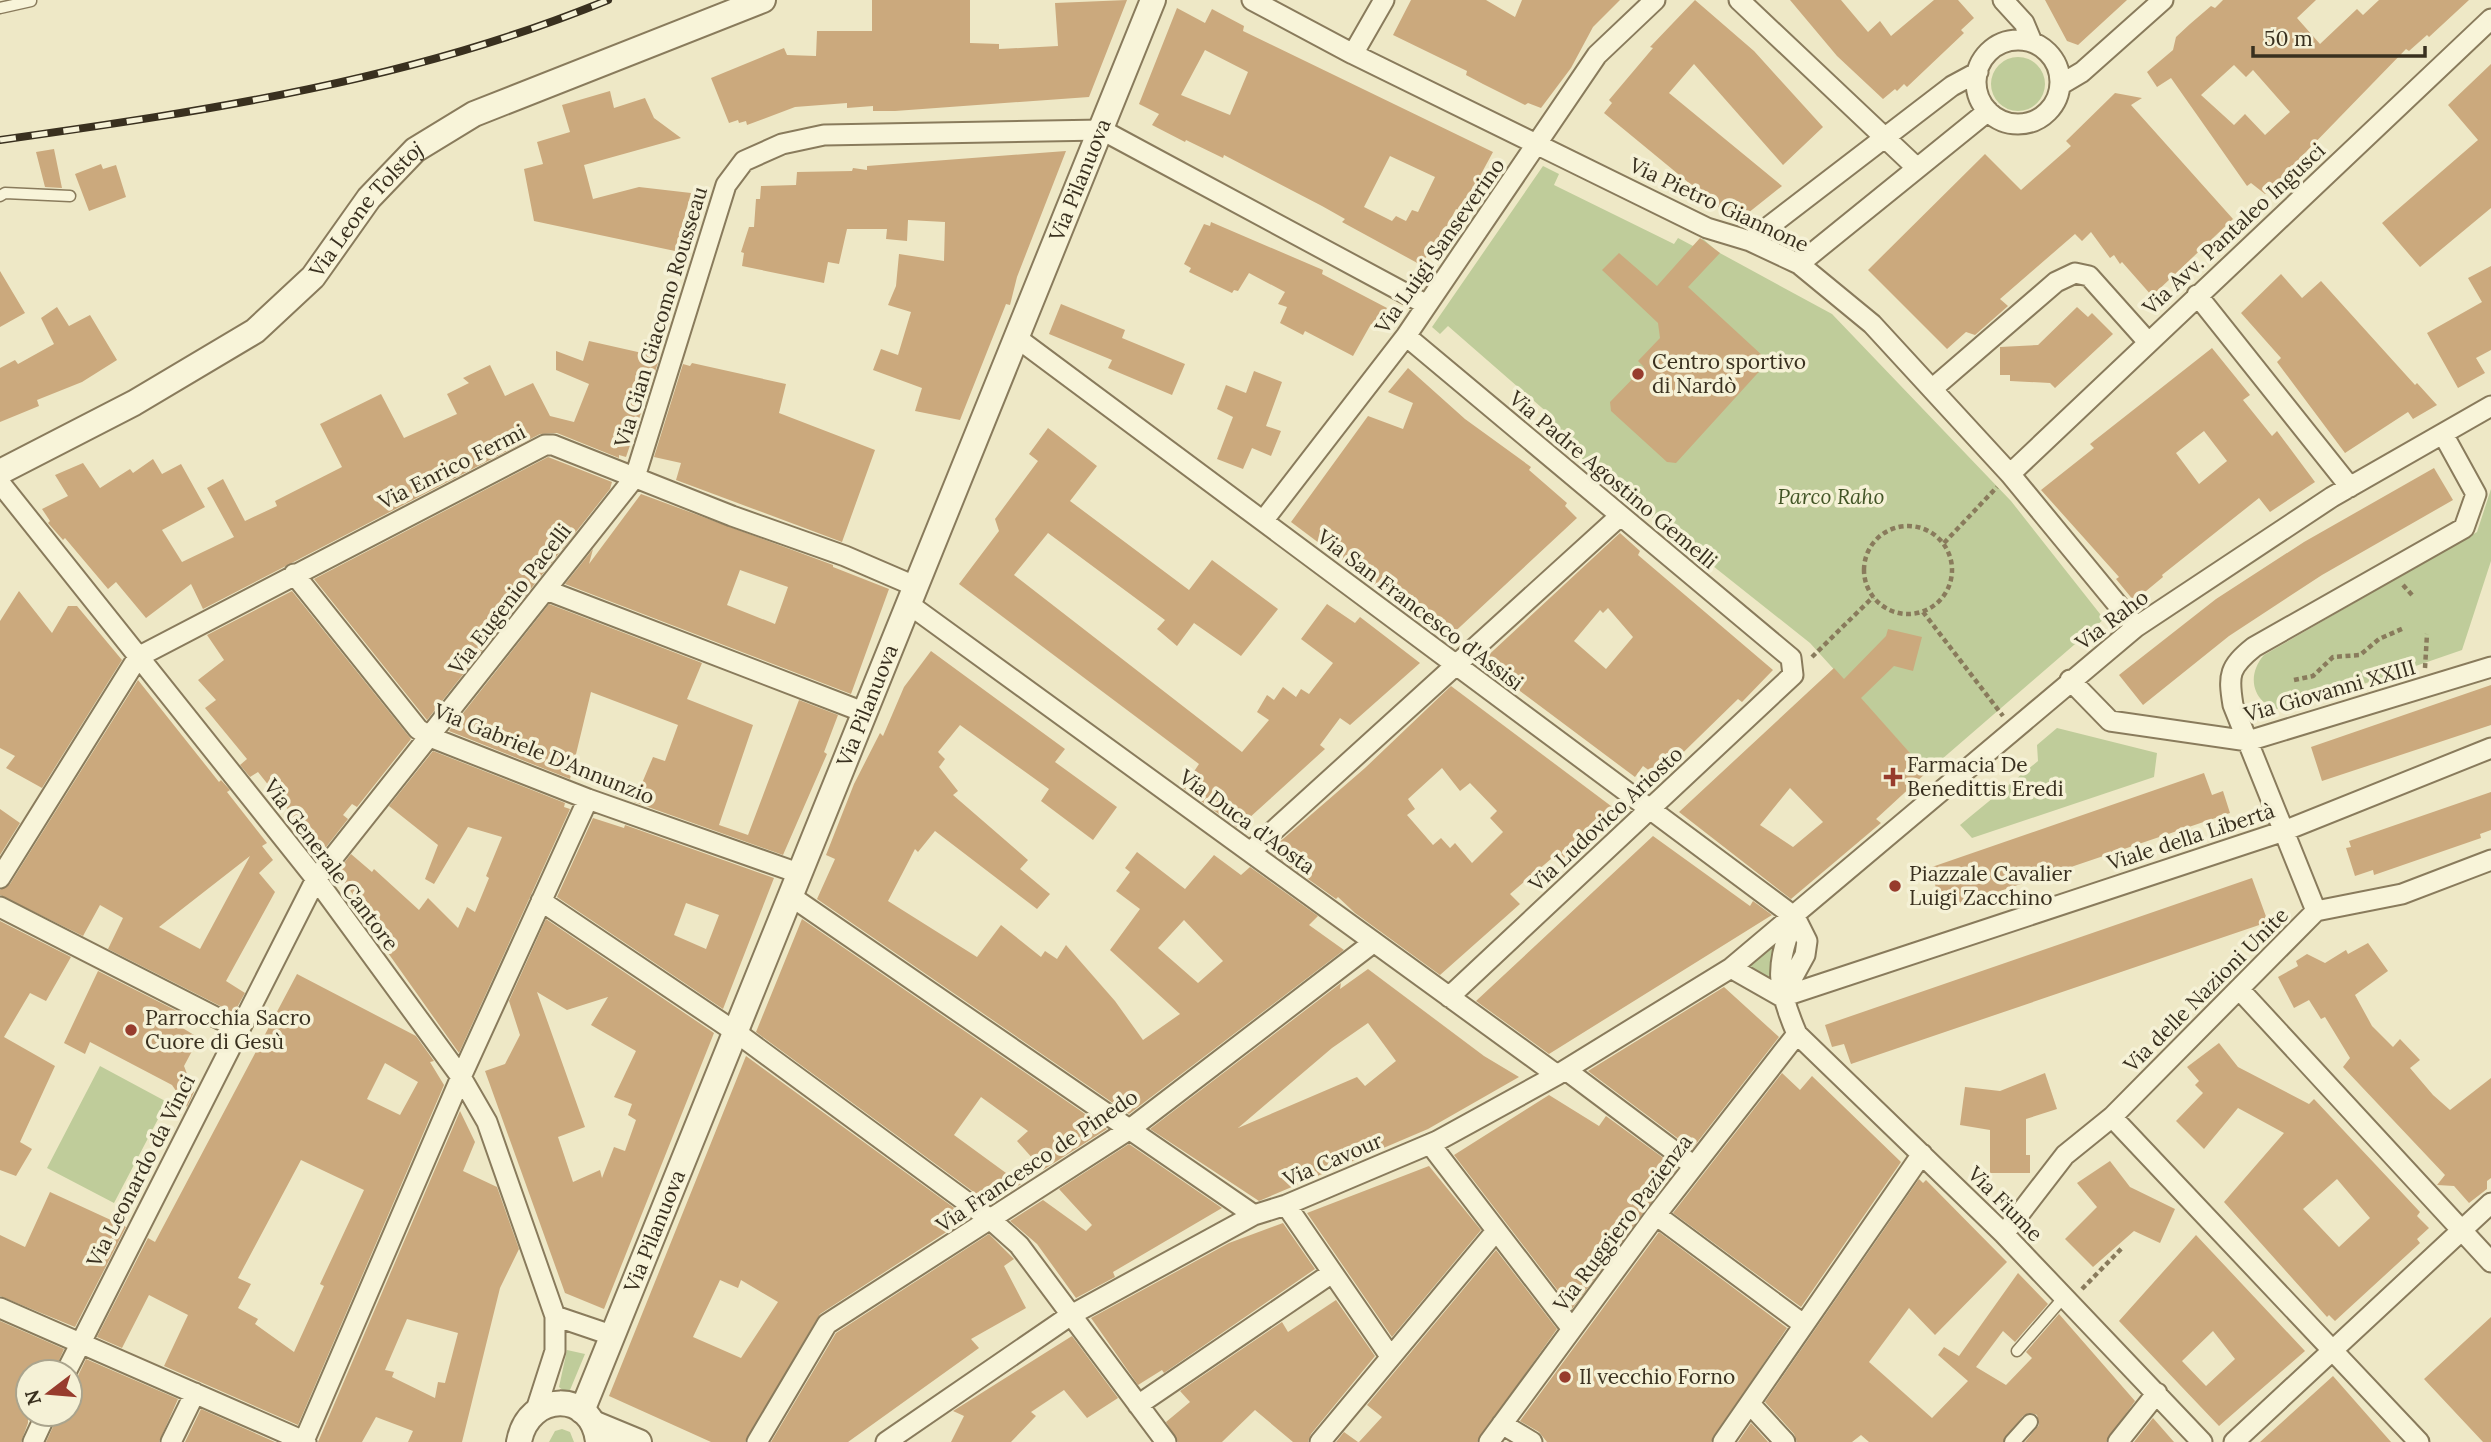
<svg xmlns="http://www.w3.org/2000/svg" width="2491" height="1442" viewBox="0 0 2491 1442" font-family="Lora,serif">
	<rect width="100%" height="100%" fill="#eee8c6"/>
	<!-- green -->
	<path fill="#bfcc9a" d="M1991 84a27 27 0 1 1 54 0a27 27 0 1 1-54 0Z
		M1543 166 1559 174 1554 185 1674 244 1678 238 1693 246 1703 239 1718 252 1832 314 2011 501 2104 619 1927 772 1810 643 1640 508 1542 426 1549 414 1448 326 1440 334 1432 327Z
		M2491 489V561L2462 650 2288 710C2256 710 2243 679 2264 655L2477 532Z
		M2057 728 2157 753 2154 777 1972 838 1960 825 2038 761 2037 745Z
		M1776 943 1769 977 1742 969Z
		M100 1066 167 1102 114 1203 47 1168Z
		M567 1350 585 1354 570 1390 564 1391 559 1387Z
		M562 1429 570 1432 574 1442H549L555 1431Z"/>
	<!-- building -->
	<path fill="#cba97d" fill-rule="evenodd" d="M872 0H970V43L999 44V49L1058 46 1055 3 1127 0 1089 97 895 111H873V106L847 108V103L795 107 747 125 746 121 739 123 738 120 729 123 711 78 784 48 787 55 816 56 817 31H872Z
		M1411 0H1486L1515 17 1522 0H1620L1593 27 1571 68 1541 108 1528 103 1525 105 1483 84 1466 75 1467 71 1393 35Z
		M1695 0 1754 51 1823 127 1783 165 1694 64 1669 93 1782 186 1738 221 1721 214 1723 211 1604 113 1612 103 1609 100 1653 48 1650 47Z
		M1790 0H1841L1868 32 1880 21 1891 36 1934 0H1958L1974 18 1961 30 1964 33 1907 87 1904 84 1897 91 1895 89 1883 99 1837 56Z
		M2045 0H2127L2078 45 2067 41Z
		M2223 0H2316L2297 18 2320 44 2357 9 2363 15 2379 0H2469L2429 37 2427 35 2409 51 2406 49 2265 194 2251 183 2247 186 2171 78 2157 87 2147 72 2173 50 2176 37 2190 24 2211 6 2215 8ZM2234 65 2246 77 2253 70 2290 112 2265 135 2245 114 2234 125 2201 95Z
		M1177 8 1205 23 1212 9 1244 26 1243 31 1493 152 1461 211 1456 209 1441 238 1439 237 1421 265 1342 222 1345 219 1322 206 1224 155 1223 158 1186 140 1185 142 1152 125 1159 114 1139 104ZM1205 50 1248 72 1230 115 1181 95ZM1390 156 1435 177 1418 212 1412 210 1406 221 1396 216 1392 221 1364 207Z
		M2491 64V208L2420 267 2382 223 2478 140 2448 105Z
		M610 91 614 108 645 98 654 118 681 138 584 165 593 199 639 187 691 193 675 251 534 221 524 169 543 164 537 142 570 132 562 105Z
		M2115 93 2142 98 2131 105 2233 219 2152 296 2122 262 2120 264 2114 255 2110 258 2091 232 2082 241 2075 234 2000 299 2008 306 1975 335 1966 332 1947 349 1868 270 1985 154 2021 190 2071 146 2066 141Z
		M54 149 62 188 45 187 36 152Z
		M1066 151 1017 277 1010 305 1006 304 960 420 915 411 922 388 873 370 881 349 898 355 911 312 888 305 896 286 899 254 944 261 945 222 908 220 907 241 886 239 887 229H847L839 264 828 262 824 283 742 266 744 253 741 252 749 227H754L756 199H760L761 186 796 185 797 172 852 171 853 168 867 170V166Z
		M101 164 103 169 116 165 126 197 89 211 75 174Z
		M1211 222 1323 270 1322 274 1387 308 1375 326 1371 324 1353 356 1305 331 1303 335 1280 323 1287 307 1278 304 1285 292 1249 273 1238 291 1234 290 1232 293 1189 272 1191 268 1184 264 1204 224 1210 226Z
		M1700 238 1720 253 1688 287 1764 357 1766 364 1676 463 1667 462 1611 411 1610 402 1644 367 1638 361 1660 338 1658 323 1602 270 1619 253 1657 286Z
		M2491 266V350L2476 358 2485 373 2458 388 2427 333 2482 302 2468 278Z
		M0 271 25 313 0 327Z
		M2281 274 2302 298 2321 281 2415 385 2417 383 2437 405 2413 419 2408 412 2345 453 2277 362 2281 358 2241 313Z
		M1061 304 1125 330 1122 338 1185 364 1172 395 1108 368 1112 360 1049 334Z
		M57 307 69 326 90 315 117 360 82 382 37 400 39 406 0 422V368L15 360 18 364 54 344 41 318Z
		M2077 307 2088 317 2092 313 2113 334 2055 388 2050 383 2010 381V375H2000V347L2038 345Z
		M589 341 660 357 626 457 619 455V458L557 433 540 434 203 609 191 584 146 618 116 582 108 589 65 538 63 540 48 523 50 521 42 509 68 496 55 475 83 463 100 488 130 469 133 473 153 459 162 474 181 464 205 507 162 530 182 562 234 537 207 488 223 479 245 521 277 506 275 501 342 467 320 424 381 394 404 438 457 414 447 394 469 383 463 378 490 365 505 396 533 383 550 416 574 422 589 384 556 370V351L583 361Z
		M2212 348 2250 395 2243 400 2272 436 2277 431 2315 482 2270 512 2259 498 2162 575 2163 577 2134 601 2116 579 2119 577 2041 490 2094 448 2090 444ZM2204 431 2227 461 2199 484 2176 453Z
		M692 363 786 384 779 413 875 450 842 542 676 480 681 463 654 457 683 364 690 366Z
		M1408 368 1465 419 1531 467 1529 470 1567 503 1565 506 1577 518 1447 639 1291 522 1368 416 1403 429 1413 403 1388 392Z
		M1254 371 1282 382 1266 426 1281 431 1271 456 1252 448 1243 469 1217 459 1233 417 1217 409 1226 385 1246 393Z
		M1048 428 1097 466 1070 501 1189 590 1212 560 1278 609 1241 656 1194 623 1177 646 1157 629 1165 620 1048 533 1014 575 1242 752 1269 720 1257 712 1267 695 1274 700 1283 687 1296 697 1301 689 1309 694 1333 663 1301 639 1327 604 1355 623 1360 617 1420 663 1350 725 1340 718 1320 745 1325 749 1238 828 1183 788 1199 764 959 584 999 531 995 519 1038 461 1029 454Z
		M548 457 612 482 610 489 427 720 314 579Z
		M2434 468 2453 500 2322 575 2229 636 2143 705 2119 675 2216 599 2304 542Z
		M641 494 833 565V567L889 589 851 694 565 584 593 549 589 564ZM740 570 788 587 775 624 727 605Z
		M1620 533 1640 551 1638 555 1773 670 1742 702 1738 699 1658 777 1643 766 1635 777 1481 662ZM1608 608 1633 637 1606 669 1574 641 1600 610 1603 613Z
		M19 591 52 633 68 606H77L122 660 42 788 6 768 15 756 0 748V621Z
		M292 591 411 739 357 807 352 804 343 815 348 819 323 851 321 847 316 853 289 818 293 816 258 772 250 777 240 765 247 759 205 708 216 700 198 680 224 660 207 635Z
		M549 604 702 663 687 699 753 725 719 825 748 835 799 700 838 715 824 752 827 754 783 855 634 802 653 757 665 761 678 725 591 692 570 779 449 731Z
		M1888 629 1922 637 1913 671 1894 666 1861 698 1927 772 1876 819 1881 823 1791 899 1679 812 1834 668 1844 679 1886 636ZM1790 788 1823 822 1793 847 1760 825Z
		M931 651 1065 749 1055 762 1117 807 1093 840 1041 801 1049 789 960 725 938 752 945 759 939 767 958 791 953 795 1028 860 1020 869 1050 894 1037 909 935 831 918 852 915 849 888 901 977 957 1001 925 1041 957 1045 951 1057 959 1066 945 1115 1001 1143 1040 1180 1014 1110 950 1140 909 1116 891 1130 872 1125 868 1137 852 1185 889 1214 855 1241 875 1250 867 1318 916 1309 925 1344 950 1129 1114 817 899 835 859 826 855 854 784 880 733 883 736 904 687ZM1184 920 1223 961 1198 983 1158 948Z
		M138 680 219 782 221 780 230 790 227 792 267 843 262 846 273 860 259 873 275 892 226 981 245 993 234 1013 108 949 123 918 100 905 83 936 0 895V890L10 884ZM250 856 200 949 159 927Z
		M2491 685V725L2322 781 2311 747Z
		M1451 686 1619 812 1565 861 1558 853 1510 894 1520 904 1440 975 1355 913 1338 897 1336 899 1269 851 1365 768ZM1442 768 1460 791 1470 783 1497 811 1490 818 1503 832 1472 863 1455 843 1450 848 1441 838 1433 845 1407 815 1415 809 1408 799Z
		M433 751 565 803 564 807 570 809 459 1053 359 912 363 909 337 872 351 854 372 872 374 869 419 910 428 898 458 928 467 907 475 912 489 878 486 876 502 837 468 827 434 884 425 879 438 845 389 806Z
		M2204 773 2212 795 2223 791 2230 813 1944 910 1929 868Z
		M2491 792V830L2480 834 2481 838 2374 875 2373 870 2355 876 2346 848 2351 847 2349 841Z
		M0 809 20 823 0 855Z
		M593 818 624 828 625 825 774 878 723 1009 557 897ZM686 903 719 915 706 949 674 935Z
		M1653 836 1750 906 1753 901 1772 915 1549 1054 1476 1001Z
		M2252 878 2268 922 1851 1064 1844 1044 1832 1047 1825 1025Z
		M546 919 714 1033 604 1309 565 1293 485 1071 505 1064 520 1035 509 1001ZM537 992 567 1010 608 997 591 1025 636 1051 614 1097 632 1104 628 1115 636 1120 625 1151 614 1147 602 1178 600 1170 573 1182 558 1137 585 1127Z
		M802 919 1107 1129 1043 1170 1017 1141 1028 1131 981 1097 954 1135 1021 1184 990 1204 756 1032Z
		M0 921 71 957 46 1001 30 993 4 1037 55 1066 20 1142 32 1149 16 1176 0 1170Z
		M2368 943 2388 971 2355 995 2372 1026 2393 1047 2400 1039 2420 1060 2410 1068 2433 1095 2450 1110 2491 1078V1178L2487 1181V1189L2469 1203 2454 1186 2437 1185 2445 1175 2343 1067 2350 1058 2325 1017 2321 1019 2309 1000 2294 1008 2278 977 2298 966 2296 961 2307 954 2325 963 2346 950 2348 954Z
		M1368 969 1484 1056 1519 1077 1428 1129 1259 1201 1150 1129 1341 983 1340 989ZM1368 1023 1396 1061 1365 1086 1357 1077 1238 1128 1332 1048Z
		M98 971 177 1011 171 1021 199 1038 184 1066 194 1092 187 1107 172 1085 90 1042 85 1054 64 1043Z
		M297 974 416 1036 434 1061 430 1062 444 1085 298 1425 164 1366 188 1315 149 1295 122 1348 97 1337 148 1238 155 1242ZM385 1063 418 1082 400 1115 367 1099ZM301 1160 364 1190 320 1284 324 1286 294 1352 255 1324 258 1319 238 1308 251 1284 238 1278Z
		M1724 987 1779 1037 1692 1149 1588 1071Z
		M2219 1043 2238 1067 2309 1104 2314 1099 2420 1212 2417 1216 2429 1228 2417 1239 2420 1243 2335 1321 2329 1315 2327 1317 2224 1202 2284 1133 2238 1108 2204 1149 2176 1121 2203 1093 2195 1085 2199 1081 2187 1067ZM2337 1179 2370 1218 2339 1247 2303 1209Z
		M746 1056 968 1218 820 1314 745 1442H711L609 1396ZM720 1280 738 1288 741 1280 778 1302 741 1358 693 1337Z
		M1782 1073 1800 1090 1812 1076 1901 1162 1801 1307 1673 1213Z
		M2045 1073 2057 1109 2026 1119V1155H2030V1173H1990V1130L1960 1125 1965 1087 2000 1091Z
		M1549 1095 1599 1126 1606 1116 1677 1168 1572 1309 1454 1155Z
		M460 1111 475 1142 463 1171 497 1187 519 1249 500 1288 462 1442H408L413 1431 376 1417 362 1442H318ZM407 1319 458 1333 445 1383 438 1382 435 1398 392 1377 394 1372 385 1370Z
		M1129 1144 1222 1208 1113 1272 1115 1277 1076 1298 1037 1244 1010 1221 1043 1200 1086 1231 1092 1225 1059 1189Z
		M2110 1161 2130 1187 2175 1209 2160 1243 2134 1231 2093 1267 2065 1239 2097 1207 2077 1183Z
		M1429 1166 1481 1230 1392 1337 1307 1213Z
		M1919 1179 1923 1183 1926 1180 2007 1262 1935 1335 1909 1308 1869 1362 1932 1418 1968 1381 1938 1355 1944 1347 1959 1356 2018 1273 2048 1304 2015 1342 2003 1331 1976 1367 2006 1385 2032 1358 2026 1352 2059 1314 2135 1401 2106 1442H2025L2039 1425 2037 1415 2031 1413 2023 1416 2003 1442H1869L1861 1435 1852 1442H1797L1794 1434 1765 1402Z
		M50 1192 126 1227 75 1327 0 1296V1235L25 1247Z
		M1283 1223 1315 1269 1164 1373 1162 1370 1138 1385 1091 1318 1229 1243Z
		M1659 1232 1787 1328 1711 1442H1547L1539 1432 1520 1421Z
		M989 1234 1014 1259 1004 1266 1026 1308 971 1339 979 1348 848 1442H771L836 1333Z
		M2196 1235 2305 1351 2219 1426 2119 1321ZM2213 1331 2235 1359 2206 1386 2182 1361Z
		M1496 1250 1557 1329 1477 1442H1359L1382 1417 1367 1405Z
		M1336 1300 1375 1356 1311 1434 1308 1442H1293L1255 1410 1222 1442H1178L1166 1422 1190 1402 1180 1391 1282 1322 1288 1332Z
		M2491 1317V1442H2483L2424 1379Z
		M0 1321 64 1349 54 1372H28V1423L21 1442H0Z
		M1072 1336 1118 1398 1087 1418 1064 1390 1031 1412 1036 1416 1011 1442H951L964 1416 953 1411Z
		M86 1359 178 1399 159 1442H46L59 1414H70V1383L77 1378Z
		M2333 1376 2391 1442H2260Z
		M201 1409 275 1442H185Z
		M2153 1418 2174 1442H2134Z
		M1751 1423 1768 1442H1738Z
		M1344 1432 1358 1442H1336Z"/>
	<g fill="none" stroke-linecap="round" stroke-linejoin="round">
		<!-- service casing -->
		<g stroke="#897b5c" stroke-width="13">
			<path id="service" d="M0 8 31 1
				M0 196 5 193 70 196
				M2017 1351 2064 1297"/>
		</g>
		<!-- pedestrian casing -->
		<g stroke="#897b5c" stroke-width="18">
			<path id="pedestrian" d="M2012 1442 2030 1422"/>
		</g>
		<!-- minor casing -->
		<g stroke="#897b5c" stroke-width="23">
			<path id="minor" d="M1252 0 1353 54 1707 228 1750 241 1799 264 1872 324 2010 474 2136 627
				M1739 0 1917 168
				M2003 0 2024 23 2032 42
				M1976 82a42 42 0 1 1 84 0a42 42 0 1 1-84 0Z
				M1353 54 1384 0
				M2060 85 2082 72 2163 0
				M1750 241 1952 86 1978 72
				M1799 264 1988 111
				M2197 295 2350 487
				M1406 336 1791 658 1793 675 1449 997
				M1017 338 1795 917 1807 941 1805 955 1782 997
				M1932 389 2056 282 2075 273 2089 276 2148 342
				M2010 474 2491 19
				M0 483 316 879 461 1077 487 1122 555 1316V1351L536 1410
				M1263 521 1406 336 1597 55 1655 0
				M294 574 418 729 430 737 588 799 801 874
				M546 590 866 713
				M910 605 1557 1075
				M2070 680 2110 721 2248 741 2491 667
				M1250 852 1620 516
				M0 878 138 657 545 445H553L732 516 845 556 917 587
				M792 897 1254 1215
				M541 901 737 1033 991 1220 1019 1245 1166 1442
				M0 907 239 1029
				M2316 911 2233 705C2228 675 2229 667 2254 647L2464 528 2476 494 2443 434
				M1795 917C1774 965 1777 988 1797 1034L2004 1234 2202 1442
				M1731 968 1782 997
				M2239 989 2491 1262
				M1782 997 2284 831 2491 748
				M1566 1070 1694 1166
				M2112 1117 2419 1442
				M1430 1144 1572 1329
				M1286 1205 1390 1356
				M1656 1215 1803 1324
				M2004 1234 2065 1155 2112 1117 2316 911 2402 894 2491 860
				M0 1308 306 1442
				M555 1316 614 1336
				M66 1372 316 879 635 477 726 185 744 161 782 144 824 135 1102 130 1427 305
				M1750 1404 1785 1442
				M1138 1405 1332 1273
				M1502 1424 1532 1442
				M304 1441 461 1077 588 799
				M33 1442 46 1414
				M171 1442 195 1393
				M757 1442 827 1324 1130 1129 1374 942
				M886 1442 1071 1315 1254 1215 1286 1205 1437 1141 1557 1075 1731 968 2136 627 2332 497 2491 406
				M1320 1442 1496 1231
				M1489 1442 1656 1215 1797 1034
				M1723 1442 1922 1154
				M2118 1442 2157 1393
				M2234 1442 2491 1203"/>
		</g>
		<!-- tertiary casing -->
		<g stroke="#897b5c" stroke-width="28">
			<g id="tertiary">
				<path id="s1" d="M0 472 134 403 255 331 313 277 369 198 415 150 474 114 763 0"/>
				<path id="s2" d="M582 1411 1153 0"/>
				<path d="M593 1423 639 1442"/>
				<path d="M519 1442C528 1391 593 1390 598 1442"/>
			</g>
		</g>
		<!-- path -->
		<path stroke="#897b5c" stroke-width="4.5" stroke-dasharray="5 3.5" stroke-linecap="butt" d="M1864 570a44 44 0 1 1 88 0a44 44 0 1 1-88 0Z
			M1944 543 1997 487
			M2403 585 2412 595
			M1923 612 2003 716
			M1812 657 1873 597
			M2425 668 2427 634
			M2294 680 2313 676 2333 657 2360 655 2379 639 2404 628
			M2082 1289 2122 1248"/>
		<!-- service -->
		<use href="#service" stroke="#f8f4d9" stroke-width="10"/>
		<!-- pedestrian -->
		<use href="#pedestrian" stroke="#f8f4d9" stroke-width="14"/>
		<!-- minor -->
		<use href="#minor" stroke="#f8f4d9" stroke-width="19"/>
		<!-- tertiary -->
		<use href="#tertiary" stroke="#f8f4d9" stroke-width="24"/>
		<!-- rail casing -->
		<g stroke="#39301f" stroke-width="8">
			<path id="rail" d="M0 140C207 111 413 80 608 0"/>
		</g>
		<!-- rail -->
		<use href="#rail" stroke="#f5f1d6" stroke-width="5" stroke-dasharray="16" stroke-linecap="butt"/>
	</g>
	<!-- markers -->
	<g fill="#973c2d" stroke="#f5f1d6" stroke-width="2.5">
		<circle cx="1638" cy="374" r="7"/>
		<path d="M1889.5 766.5h7v7h7v7h-7v7h-7v-7h-7v-7h7z"/>
		<circle cx="1895" cy="886" r="7"/>
		<circle cx="131" cy="1030" r="7"/>
		<circle cx="1565" cy="1377" r="7"/>
	</g>
	<g text-anchor="middle" stroke-width="7" stroke-linejoin="round" paint-order="stroke">
		<!-- street labels -->
		<g font-size="21" fill="#39301f" stroke="#f5f1d6">
			<text dy="7" stroke="none"><textPath href="#s2" startOffset="1328">Via Pilanuova</textPath></text>
			<text transform="translate(1719 205) rotate(25)" y="7">Via Pietro Giannone</text>
			<text dy="7" stroke="none"><textPath href="#s1" startOffset="457">Via Leone Tolstoj</textPath></text>
			<text transform="translate(2234 229) rotate(-43)" y="7">Via Avv. Pantaleo Ingusci</text>
			<text transform="translate(1440 246) rotate(-55)" y="7">Via Luigi Sanseverino</text>
			<text transform="translate(661 317) rotate(-73)" y="7">Via Gian Giacomo Rousseau</text>
			<text transform="translate(452 467) rotate(-27)" y="7">Via Enrico Fermi</text>
			<text transform="translate(1613 480) rotate(40)" y="7">Via Padre Agostino Gemelli</text>
			<text transform="translate(510 599) rotate(-52)" y="7">Via Eugenio Pacelli</text>
			<text transform="translate(1420 610) rotate(37)" y="7">Via San Francesco d'Assisi</text>
			<text transform="translate(2112 620) rotate(-37)" y="7">Via Raho</text>
			<text transform="translate(2330 691) rotate(-16)" y="7">Via Giovanni XXIII</text>
			<text dy="7" stroke="none"><textPath href="#s2" startOffset="761">Via Pilanuova</textPath></text>
			<text transform="translate(544 754) rotate(22)" y="7">Via Gabriele D'Annunzio</text>
			<text transform="translate(1606 819) rotate(-43)" y="7">Via Ludovico Ariosto</text>
			<text transform="translate(1247 822) rotate(36)" y="7">Via Duca d'Aosta</text>
			<text transform="translate(2191 837) rotate(-18)" y="7">Viale della Libertà</text>
			<text transform="translate(331 865) rotate(53)" y="7">Via Generale Cantore</text>
			<text transform="translate(2206 990) rotate(-45)" y="7">Via delle Nazioni Unite</text>
			<text transform="translate(1333 1160) rotate(-23)" y="7">Via Cavour</text>
			<text transform="translate(1037 1161) rotate(-34)" y="7">Via Francesco de Pinedo</text>
			<text transform="translate(141 1171) rotate(-63)" y="7">Via Leonardo da Vinci</text>
			<text transform="translate(2005 1204) rotate(45)" y="7">Via Fiume</text>
			<text transform="translate(1623 1223) rotate(-53)" y="7">Via Ruggiero Pazienza</text>
			<text dy="7" stroke="none"><textPath href="#s2" startOffset="194">Via Pilanuova</textPath></text>
		</g>
		<!-- poi labels -->
		<g font-size="21" fill="#39301f" stroke="#f5f1d6" text-anchor="start">
			<text x="1652" y="369">Centro sportivo<tspan x="1652" dy="24">di Nardò</tspan></text>
			<text x="1907" y="772">Farmacia De<tspan x="1907" dy="24">Benedittis Eredi</tspan></text>
			<text x="1909" y="881">Piazzale Cavalier<tspan x="1909" dy="24">Luigi Zacchino</tspan></text>
			<text x="145" y="1025">Parrocchia Sacro<tspan x="145" dy="24">Cuore di Gesù</tspan></text>
			<text x="1579" y="1384">Il vecchio Forno</text>
		</g>
		<!-- park labels -->
		<g font-size="21" font-style="italic" fill="#425526" stroke="#f5f1d6">
			<text x="1831" y="504">Parco Raho</text>
		</g>
	</g>
	<!-- north arrow -->
	<g transform="translate(49 1393) rotate(254)"><circle r="33" fill="#f5f1d6" stroke="#aaa48d" stroke-width="2"/>
	<path d="M0-5L12 26L0 18L-12 26Z" fill="#973c2d"/>
	<text y="-10" font-size="19" font-weight="bold" text-anchor="middle" fill="#39301f">N</text>
	</g>
	<!-- scale -->
	<path d="M2253 46v10h172v-10" fill="none" stroke="#39301f" stroke-width="3.5"/>
	<text x="2264" y="46" font-size="21" fill="#39301f" stroke="#f5f1d6" stroke-width="5" paint-order="stroke">50 m</text>
</svg>
